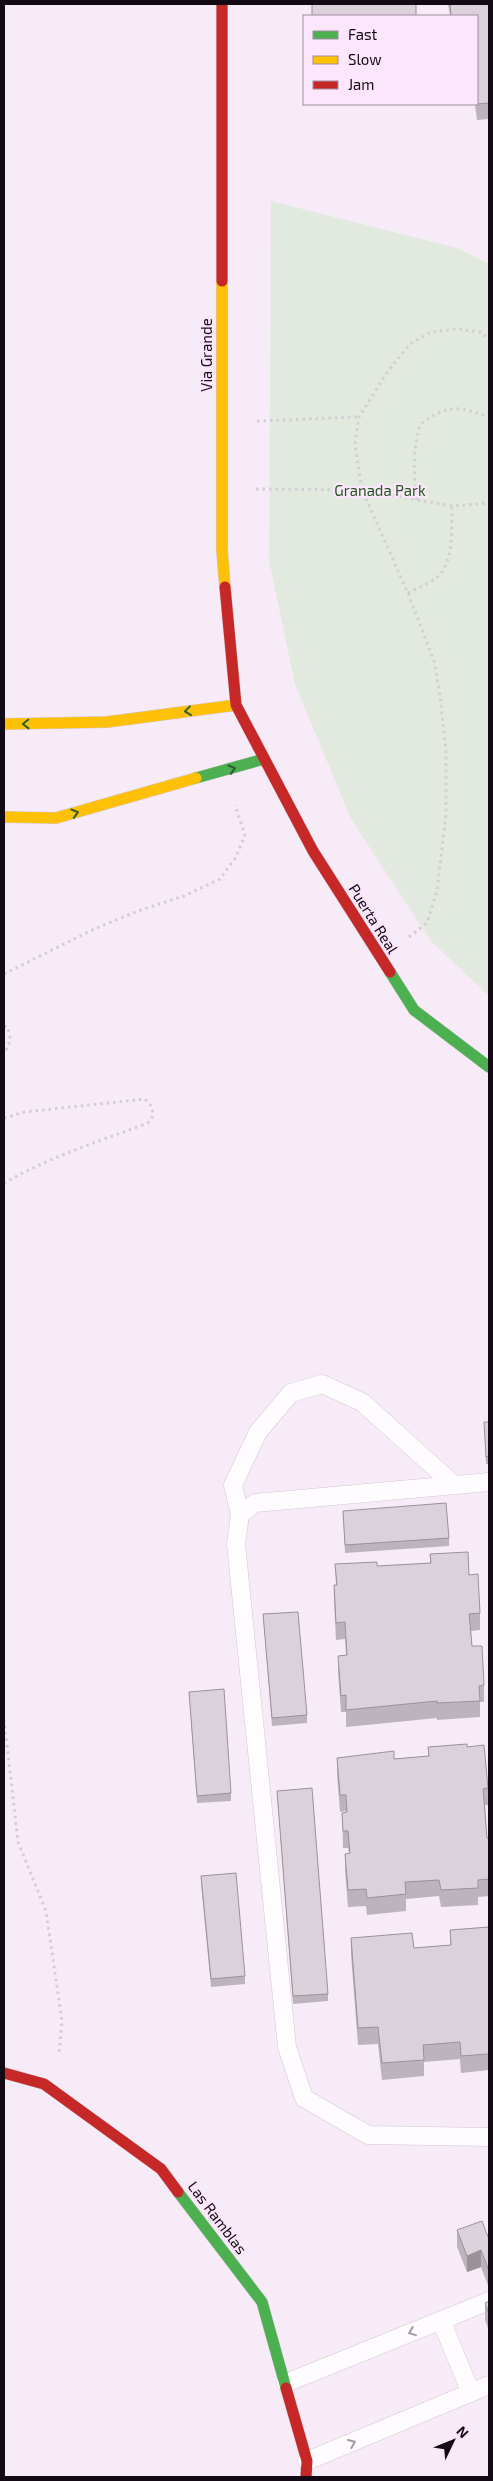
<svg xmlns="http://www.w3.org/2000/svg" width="493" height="2481" viewBox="0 0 493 2481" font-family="'Exo 2',sans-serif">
	<rect width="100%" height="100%" fill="#f7ebf7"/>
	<!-- green -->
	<path fill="#e2eadf" d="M271 201 457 248 489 264V996L431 941 351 819 295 684 269 561Z"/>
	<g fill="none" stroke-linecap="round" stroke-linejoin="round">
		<!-- lane casing -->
		<g stroke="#d2c7d2" stroke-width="19">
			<path id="lane" d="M489 1482 255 1503 240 1515 236 1544 287 2047 304 2098 368 2135 489 2137
				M240 1515 233 1485 258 1432 291 1393 322 1384 362 1402 453 1484
				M441 2320 471 2393
				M286 2383 489 2301
				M307 2461 489 2385"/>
		</g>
		<!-- fast casing -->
		<g stroke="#d2c7d2" stroke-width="12">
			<path id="fast" d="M196 778 264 759
				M390 972 414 1010 489 1067
				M178 2192 262 2302 286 2388"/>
		</g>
		<!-- slow casing -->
		<g stroke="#d2c7d2" stroke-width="12">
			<path id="slow" d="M222 281V550L225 587
				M4 724 107 722 236 705
				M4 817 56 818 196 778"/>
		</g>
		<!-- jam casing -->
		<g stroke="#d2c7d2" stroke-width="12">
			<path id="jam" d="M222 4V281
				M225 587 236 705 313 851 390 972
				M4 2073 44 2084 161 2169 178 2192
				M286 2388 307 2461 306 2477"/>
		</g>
		<!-- path -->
		<path stroke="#d3ced3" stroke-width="3" stroke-dasharray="2.5 4" stroke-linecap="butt" d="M257 421 359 417
			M256 489 362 490 452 506 489 503
			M417 500C413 472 413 451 420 424 449 404 457 406 489 417
			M408 593C417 588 428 584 436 578 455 562 451 529 452 506
			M409 937 427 923 437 891 446 815V752L440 696 435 664 408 593 362 490 355 444 359 417 388 371 410 344 431 332 456 329 481 332 489 339
			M4 974 92 930 138 911 184 896 220 879 236 857 245 835 235 805
			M4 1026 8 1027 10 1038 8 1048 4 1051
			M4 1118 25 1112 145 1099 152 1107 153 1116 148 1123C97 1142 52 1156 4 1183
			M4 1719 18 1842 46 1911 62 2021 59 2053"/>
		<!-- lane -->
		<use href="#lane" stroke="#fefcfe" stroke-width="18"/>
		<!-- fast -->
		<use href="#fast" stroke="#4caf50" stroke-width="11"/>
		<!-- slow -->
		<use href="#slow" stroke="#ffc107" stroke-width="11"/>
		<!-- jam -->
		<use href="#jam" stroke="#c62828" stroke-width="11"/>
	</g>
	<!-- wall -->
	<path fill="#bcb4bc" d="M448 4H489V119L477 120 475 104H477V16H450Z
		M484 1422H489V1464H486Z
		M343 1511 449 1538V1546L345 1553Z
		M430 1554 469 1575 480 1613V1630L471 1631 472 1646 484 1685V1702H480V1717L437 1720V1718L346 1727V1712H341L338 1672V1656L346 1655 345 1639 336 1640 334 1601V1585H336L335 1564 377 1566 430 1563Z
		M263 1614 307 1715V1723L272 1726Z
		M189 1692 231 1793V1801L197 1803Z
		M428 1747H467L488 1788V1805H485L487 1838H489V1896L478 1897V1905L441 1907 439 1896 406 1899V1911L367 1915 366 1906 348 1907 345 1870V1854L349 1853 348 1848H343L342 1813H346V1811L340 1812 337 1774V1758L394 1759 428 1756Z
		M277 1791 328 1994V2001L293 2004Z
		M201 1876 245 1976V1984L211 1987 201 1883Z
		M489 1927V2070L461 2073 460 2059 424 2062V2076L382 2080 378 2044 358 2045 351 1955V1938L414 1948 450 1945V1930Z
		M457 2230 489 2237V2288L481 2267 467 2272 457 2247Z
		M489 2301V2331L485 2320V2303Z"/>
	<!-- shaded-wall -->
	<path fill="#999299" d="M481 2250V2267L467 2272V2256Z"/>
	<!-- building -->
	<path fill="#dbd1db" stroke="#999299" d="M312 4H416V16H312Z
		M450 4H489V103L477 104V16H451Z
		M484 1422H489V1456L486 1457Z
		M446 1503 449 1538 345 1545 343 1511Z
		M468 1552 469 1575 478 1574 480 1613 469 1614 472 1646H482L484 1685 479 1686 480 1701 437 1703V1701L346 1710V1695L341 1696 338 1656 347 1655 345 1622 336 1623 334 1585H337L335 1564 377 1562V1566L431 1563 430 1554Z
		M298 1612 307 1715 272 1718 263 1614Z
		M224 1689 231 1793 197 1796 189 1692Z
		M467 1744V1747L484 1745 488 1788 483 1789 487 1838H489V1879L478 1880V1888L441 1890 439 1880 405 1882 406 1894 367 1898 366 1889 348 1890 345 1854 350 1853 348 1831H343L342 1813 347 1812 346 1795H340L337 1758 394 1751V1759L429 1756 428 1747Z
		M312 1788 328 1994 293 1996 277 1791Z
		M236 1873 245 1976 211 1979 201 1876Z
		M489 1927V2054L461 2056 460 2042 423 2045 424 2060 382 2063 378 2027 358 2028 351 1938 412 1933 414 1948 451 1945 450 1930Z
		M482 2221 488 2237H489V2271L481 2250 467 2256 457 2230Z
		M489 2301V2314L485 2303Z"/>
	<!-- one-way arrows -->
	<defs><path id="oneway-chevron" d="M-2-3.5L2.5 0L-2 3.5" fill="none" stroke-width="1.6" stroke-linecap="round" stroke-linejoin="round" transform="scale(1.25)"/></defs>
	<g stroke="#305c32">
		<use href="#oneway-chevron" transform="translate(188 711) rotate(173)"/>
		<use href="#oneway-chevron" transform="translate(26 724) rotate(179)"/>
		<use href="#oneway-chevron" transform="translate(232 769) rotate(-16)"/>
		<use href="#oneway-chevron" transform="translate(75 813) rotate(-16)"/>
	</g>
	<g stroke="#a09ba0">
		<use href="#oneway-chevron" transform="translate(412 2332) rotate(158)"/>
		<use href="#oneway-chevron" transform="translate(352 2443) rotate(-23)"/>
	</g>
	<g text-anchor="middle" stroke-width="4.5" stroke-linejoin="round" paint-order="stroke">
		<!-- street labels -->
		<g font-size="15" fill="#130a13" stroke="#fce6fc">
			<text transform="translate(207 355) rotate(-90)" y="5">Via Grande</text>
			<text transform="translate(373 919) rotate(58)" y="5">Puerta Real</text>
			<text transform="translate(217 2218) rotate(53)" y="5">Las Ramblas</text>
		</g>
		<!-- park labels -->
		<g font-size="15" fill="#21561b" stroke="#fce6fc">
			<text x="380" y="496">Granada Park</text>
		</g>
	</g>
	<!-- border -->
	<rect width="493" height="2481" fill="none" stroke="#130a13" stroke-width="10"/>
	<!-- legend -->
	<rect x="303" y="15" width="175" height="90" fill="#fce6fc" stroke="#9f8e9f"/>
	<rect x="313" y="31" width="25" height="8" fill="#4caf50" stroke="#9f8e9f"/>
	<text x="348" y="40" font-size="15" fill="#130a13">Fast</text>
	<rect x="313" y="56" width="25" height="8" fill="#ffc107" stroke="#9f8e9f"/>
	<text x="348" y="65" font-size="15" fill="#130a13">Slow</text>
	<rect x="313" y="81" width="25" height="8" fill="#c62828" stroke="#9f8e9f"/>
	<text x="348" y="90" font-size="15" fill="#130a13">Jam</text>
	<!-- north arrow -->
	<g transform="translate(453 2441) rotate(47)" stroke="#fce6fc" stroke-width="4" paint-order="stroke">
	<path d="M0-4L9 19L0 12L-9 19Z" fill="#130a13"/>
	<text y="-8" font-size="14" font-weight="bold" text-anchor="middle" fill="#130a13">N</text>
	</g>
</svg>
